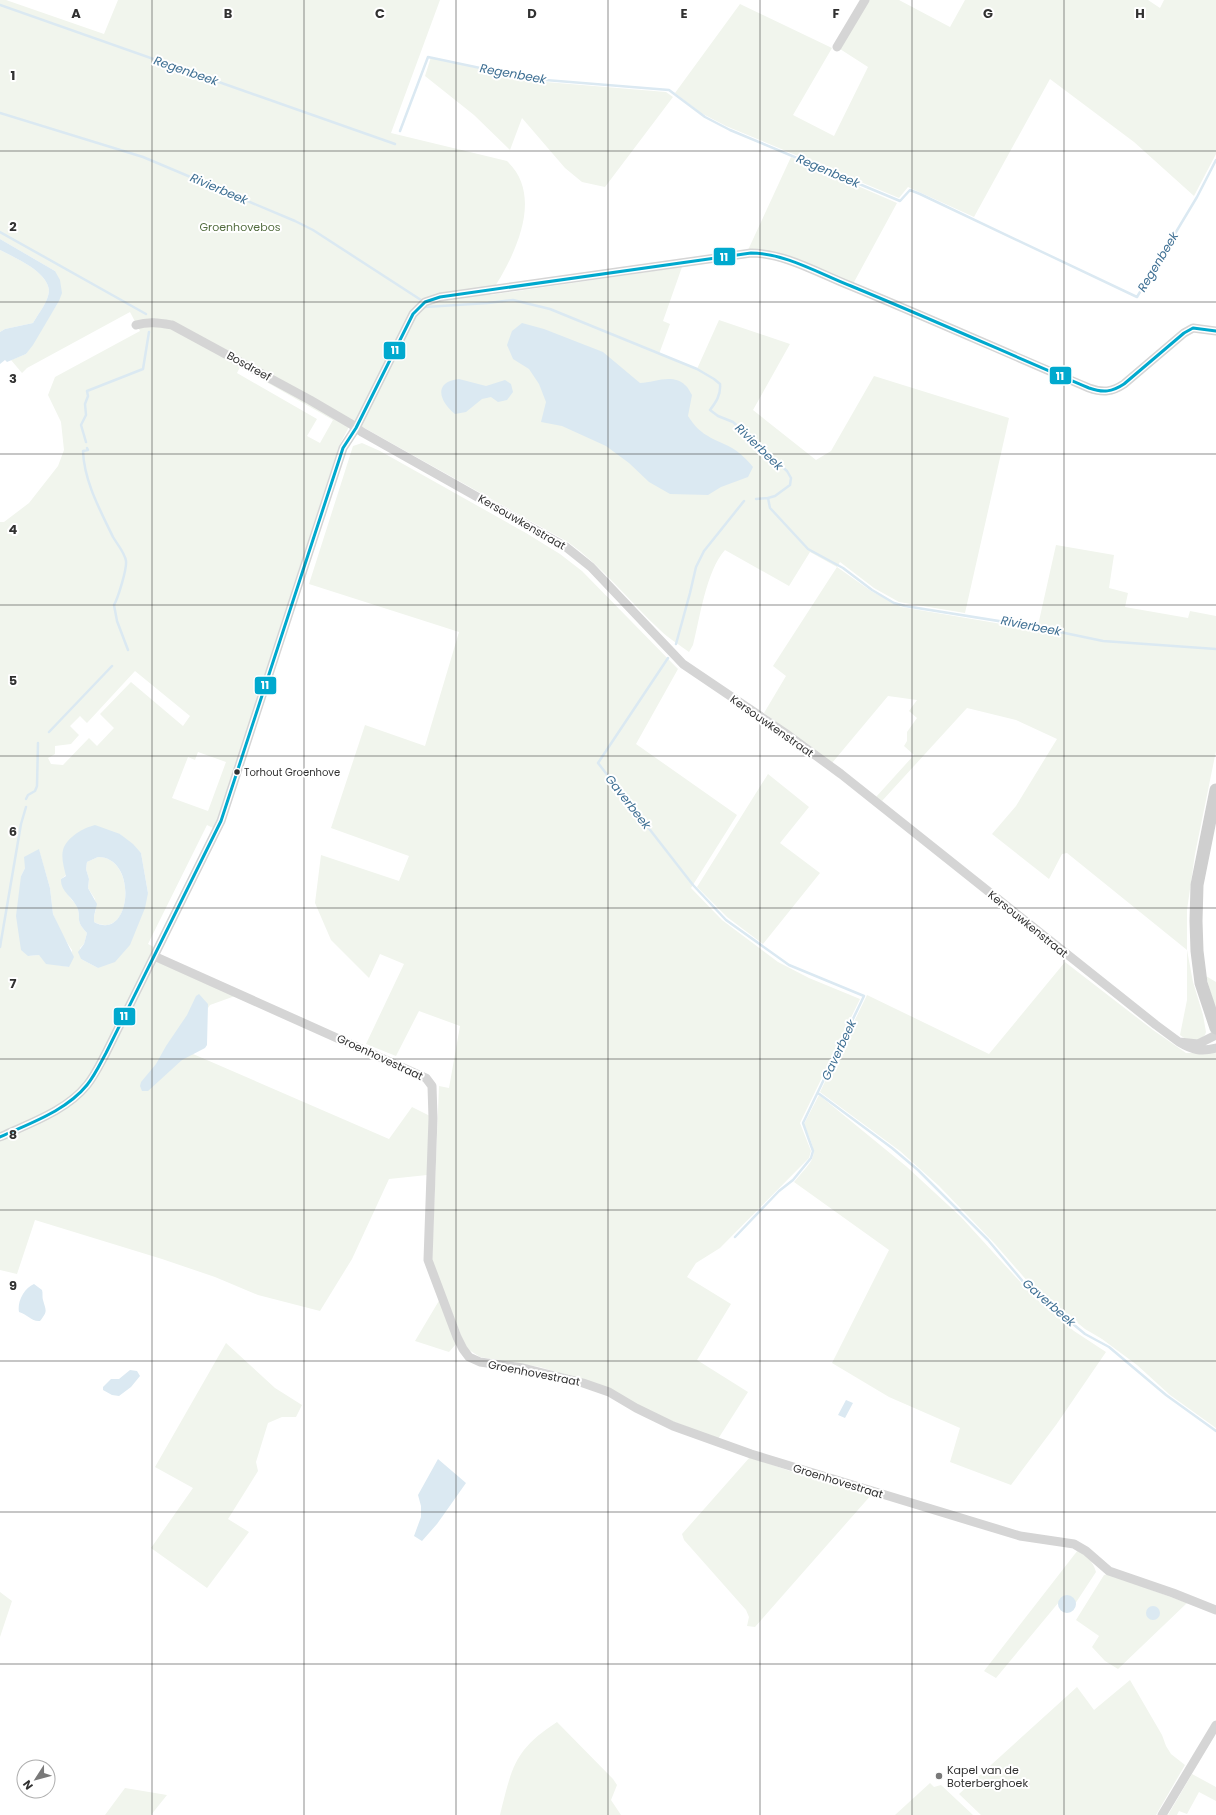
<svg xmlns="http://www.w3.org/2000/svg" width="1216" height="1815" viewBox="0 0 1216 1815" font-family="Poppins,sans-serif">
	<rect width="100%" height="100%" fill="#fff"/>
	<!-- green -->
	<path fill="#f1f5ed" fill-rule="evenodd" d="M0 0H6L104 34 118 0H440L391 133 507 161C539 191 522 238 504 271 500 279 494 287 490 295L682 267 663 321 670 324 659 354 697 369 719 320 790 344 753 410 816 460 831 451 874 376 1009 418 965 613 899 602 874 588 840 562 837 567 871 591 901 607 1037 630 1056 545 1114 555 1109 588 1128 593 1125 607 1188 618 1190 611 1216 616V751L1195 854 1187 910V950L1193 982 1203 1015 1206 1032 1205 1035 1199 1040H1187L1180 1035 1187 1000V950L1067 853 1062 854 1049 879 992 834 1016 806 1057 739 1016 720 967 708 882 801 876 797 914 755 904 746 907 741V732L917 718 909 711 917 700 888 696 832 763 764 713 786 676 773 666 837 567 810 552 789 586 725 550C706 571 700 618 693 645L689 652C680 645 669 639 660 630 629 601 603 567 568 542L352 421 339 446 217 820 213 828 207 825 148 944 154 947 150 957 235 996 210 1005 194 1029 193 1054 389 1139 412 1107 430 1116 427 1175 389 1179 352 1259 320 1311 258 1295 215 1277 162 1259 35 1220 17 1274 0 1270V522H4L29 503 58 466 64 450 61 422 48 395 55 377 140 331 130 312 27 368 22 373 11 360 26 354 59 301 55 271 0 239ZM240 367 333 420 320 443 307 436 317 419 237 373ZM135 671 190 716 183 726 131 682 100 714 114 728 97 746 89 738 63 765 51 764 48 758 55 754V746L71 744 79 735 70 726 80 716 87 723ZM198 752 226 762 208 811 172 798 188 757 195 760ZM120 834 141 853 148 893 98 968 81 959 80 948 84 944 87 933C74 919 82 919 77 907 75 902 70 899 68 894 65 889 63 884 61 879ZM39 850 50 888 53 914 62 935 72 950 69 967 57 965 39 955 28 956 21 876 25 868Z
		M867 0H899L950 27 965 0H1148L1160 8 1164 0H1216V154L1194 196 1134 142 1050 79 974 217 908 187 899 198 726 126 701 113 675 93 740 4 832 48 793 115 834 136 868 67 840 49Z
		M431 57 534 81 666 92 673 97 605 187 582 182 565 168 522 118 510 150 474 115 425 76Z
		M791 157 897 203 853 284 748 250Z
		M0 250C15 258 47 271 49 290 49 301 38 314 33 323L5 329 0 332Z
		M362 443 380 451 526 533 560 554 582 571 678 669 636 744 737 815 691 888 722 920 778 962 809 978 860 999 800 1123 811 1151 809 1158 720 1248 696 1263 687 1277 731 1304 697 1360 748 1392 718 1439 672 1421 630 1402 603 1386 540 1367 480 1357 466 1348 432 1261 439 1086 449 1088 460 1026 419 1011 396 1056 366 1044 404 964 380 954 369 978 331 940 315 903 321 855 399 881 409 856 331 828 365 725 425 746 459 632 309 584 353 446Z
		M768 774 809 807 780 843 820 873 763 944 727 917 697 887Z
		M98 857C138 857 132 942 94 922V916L96 909 95 899 88 888 89 879 86 869 87 862Z
		M1065 962 1153 1030 1186 1053H1216V1428L1170 1395 1137 1365 1102 1339 1085 1329 1029 1283 995 1244 939 1186 900 1151 820 1092 867 995 989 1054Z
		M1206 976 1216 982V1011Z
		M819 1095 907 1167 961 1217 1034 1297 1074 1331 1106 1352 1056 1425 1011 1485 950 1462 960 1428 889 1397 832 1363 889 1250 794 1182C818 1154 818 1158 804 1124Z
		M440 1299 456 1344 449 1352 415 1341Z
		M226 1343 275 1388 302 1405 296 1417H282L268 1423 256 1462 258 1471 228 1519 249 1532 207 1588 151 1548 193 1488 155 1467Z
		M750 1457 804 1476 872 1494 755 1627 747 1626 749 1617 746 1610 684 1540 682 1534Z
		M1078 1550C1087 1557 1093 1561 1096 1572L1071 1610 1059 1602 996 1678 984 1671Z
		M1108 1574 1187 1603 1118 1669 1105 1661 1092 1647 1099 1636 1076 1620 1104 1575Z
		M0 1592 12 1601 0 1637Z
		M1130 1680 1162 1735 1166 1746 1171 1754 1185 1765 1156 1815H981L959 1794 1077 1687 1094 1710Z
		M557 1722 613 1779 617 1785 611 1800 621 1815H500C512 1767 514 1750 557 1722Z
		M1192 1774 1216 1787V1801L1199 1792 1187 1814 1179 1811 1177 1815H1168Z
		M930 1783 934 1787 941 1785 973 1815H895Z
		M125 1788 167 1795 151 1815H105Z"/>
	<!-- water -->
	<path fill="#dbe9f2" fill-rule="evenodd" d="M0 239 55 271 60 280 62 293 59 301 33 345 26 354 7 362 5 360 0 364V332L5 329 33 323C38 314 49 301 49 290 47 271 15 258 0 250Z
		M522 323 544 329 603 352 640 383C654 383 672 373 685 385 688 387 690 392 692 395L688 416C699 433 707 436 724 444 736 449 745 457 753 467L748 477 721 487 708 495 670 494 649 482 629 463 606 446 562 426 541 422 546 402 539 384 529 369 513 359 507 345 512 331Z
		M459 379 486 386 505 380 511 384 513 392 507 400 498 402 491 397 482 399 466 412 455 414C439 401 433 382 459 379Z
		M95 825 120 834 133 844 141 853 148 893 145 908 130 945 115 962 98 968 81 959 78 952 84 944 87 933C74 919 82 919 77 907 72 896 60 891 61 879L66 876C64 868 61 858 63 850 67 837 83 828 95 825ZM98 857C139 857 131 943 94 922V916L97 904 88 888 89 879 86 869 87 862Z
		M39 849 50 888 53 914 74 957 69 967 46 964 39 955 28 956 21 950 16 916 21 876 25 868 24 857Z
		M199 994 208 1004 207 1045 205 1048 182 1060 148 1091H142L140 1086 141 1082 156 1064 166 1046 187 1015 196 996Z
		M34 1284 42 1290C43 1293 42 1296 43 1300 46 1311 48 1311 40 1321 32 1322 27 1314 19 1312 17 1302 24 1288 34 1284Z
		M130 1370 137 1371 140 1376 131 1387 119 1396 112 1395 103 1390V1387L111 1379H119Z
		M846 1400 853 1403 845 1418 838 1415Z
		M438 1459 466 1483 437 1524 422 1541 414 1536 421 1517V1506L418 1495Z
		M1058 1604a9 9 0 1 1 18 0a9 9 0 1 1-18 0Z
		M1146 1613a7 7 0 1 1 14 0a7 7 0 1 1-14 0Z"/>
	<g fill="none" stroke-linecap="round" stroke-linejoin="round">
		<!-- stream -->
		<path stroke="#dbe9f2" stroke-width="2.5" d="M0 5 395 144
			M0 113 143 157 295 221 313 230 421 300
			M400 131 428 57 533 79 669 90 705 117 730 130 900 201 910 190 920 194 1137 297 1197 197 1216 160
			M0 232 146 314
			M425 307 488 303 513 300 550 309 697 369 714 379 720 384C721 395 716 402 710 410L718 416 733 422 787 471 791 478 790 485 775 496 768 498 770 508 808 549 843 568 872 590 894 603 905 606 1036 627 1103 641 1216 649
			M86 442 81 425 86 415 85 404 88 396 87 391 143 369 149 332
			M87 448 88 450 83 451C84 481 100 510 113 537 117 544 125 553 126 561 127 569 118 598 114 605L117 621 128 650
			M756 499 768 498
			M676 644 690 593 696 567 704 551 744 501
			M668 658 598 763 693 885 726 920 789 965 864 996 803 1123 813 1151 811 1158 793 1180 779 1191 735 1237
			M49 732 112 666
			M26 799 28 795 35 791 37 786 38 743
			M0 947 21 824 26 807
			M818 1093 892 1148 918 1170 988 1240 1025 1284 1085 1334 1109 1347 1166 1395 1216 1431"/>
		<!-- street -->
		<path stroke="#d5d5d5" stroke-width="9" d="M837 47 865 0
			M136 325C149 321 160 323 172 325L310 400 351 424 362 432 566 547 591 567 683 664 785 733 841 774 1156 1025 1179 1042
			M154 956 426 1078 432 1086 433 1118 428 1260 457 1337 463 1349 469 1357 480 1362 523 1368 583 1383 609 1392 636 1408 673 1426 751 1454 1020 1536 1074 1544 1086 1551 1109 1571 1173 1593 1216 1610
			M1216 1035 1198 1044 1179 1042C1192 1050 1201 1052 1216 1048
			M0 1137C30 1123 66 1111 87 1085 95 1075 100 1064 106 1053L221 821 343 448 356 428 413 314 425 302 440 297 751 253C785 253 820 274 851 286 931 319 1009 354 1089 388 1103 393 1112 392 1124 384L1184 333 1193 328 1216 331
			M1162 1815 1216 1725"/>
		<!-- secondary -->
		<path stroke="#cfcfcf" stroke-width="13" d="M1216 790 1197 885 1196 921 1197 951 1201 983 1216 1028"/>
		<!-- bus-1 casing -->
		<g stroke="#fff" stroke-width="6">
			<path id="bus-1" d="M0 1137C30 1123 66 1111 87 1085 95 1075 100 1064 106 1053L221 821 343 448 356 428 413 314 425 302 440 297 751 253C785 253 820 274 851 286 931 319 1009 354 1089 388 1103 393 1112 392 1124 384L1184 333 1193 328 1216 331"/>
		</g>
		<!-- bus-1 -->
		<use href="#bus-1" stroke="#00a9ce" stroke-width="3"/>
	</g>
	<!-- grid -->
	<path fill="none" stroke="#313131" stroke-width="1" stroke-opacity="0.55" d="M152 0V1815M304 0V1815M456 0V1815M608 0V1815M760 0V1815M912 0V1815M1064 0V1815M0 151H1216M0 302H1216M0 454H1216M0 605H1216M0 756H1216M0 908H1216M0 1059H1216M0 1210H1216M0 1361H1216M0 1512H1216M0 1664H1216"/>
	<!-- markers -->
	<circle fill="#313131" stroke="#fff" stroke-width="1.5" cx="237" cy="772" r="3.5"/>
	<circle fill="#797979" stroke="#fff" stroke-width="1.5" cx="939" cy="1776" r="4"/>
	<g text-anchor="middle" stroke-width="4" stroke-linejoin="round" paint-order="stroke">
		<!-- bus labels -->
		<g font-size="10" fill="#313131" stroke="#fff" text-anchor="start">
			<text x="244" y="776">Torhout Groenhove</text>
		</g>
		<!-- park labels -->
		<g font-size="11" fill="#526c3e" stroke="#fff">
			<text x="240" y="231">Groenhovebos</text>
		</g>
		<!-- street labels -->
		<g font-size="11" fill="#313131" stroke="#fff">
			<text transform="translate(249 366) rotate(29)" y="4">Bosdreef</text>
			<text transform="translate(522 522) rotate(30)" y="4">Kersouwkenstraat</text>
			<text transform="translate(772 726) rotate(35)" y="4">Kersouwkenstraat</text>
			<text transform="translate(1028 924) rotate(39)" y="4">Kersouwkenstraat</text>
			<text transform="translate(380 1057) rotate(25)" y="4">Groenhovestraat</text>
			<text transform="translate(534 1373) rotate(11)" y="4">Groenhovestraat</text>
			<text transform="translate(838 1481) rotate(17)" y="4">Groenhovestraat</text>
		</g>
		<!-- poi labels -->
		<g font-size="11" fill="#313131" stroke="#fff" text-anchor="start">
			<text x="947" y="1774">Kapel van de<tspan x="947" dy="13">Boterberghoek</tspan></text>
		</g>
		<!-- water labels -->
		<g font-size="12" font-style="italic" fill="#3e6f93" stroke="#fff">
			<text transform="translate(186 71) rotate(19)" y="4">Regenbeek</text>
			<text transform="translate(513 74) rotate(10)" y="4">Regenbeek</text>
			<text transform="translate(828 171) rotate(23)" y="4">Regenbeek</text>
			<text transform="translate(219 189) rotate(23)" y="4">Rivierbeek</text>
			<text transform="translate(1158 262) rotate(-59)" y="4">Regenbeek</text>
			<text transform="translate(759 447) rotate(44)" y="4">Rivierbeek</text>
			<text transform="translate(1031 626) rotate(11)" y="4">Rivierbeek</text>
			<text transform="translate(628 802) rotate(52)" y="4">Gaverbeek</text>
			<text transform="translate(839 1050) rotate(-65)" y="4">Gaverbeek</text>
			<text transform="translate(1049 1303) rotate(41)" y="4">Gaverbeek</text>
		</g>
	</g>
	<g font-size="13" text-anchor="middle" font-weight="bold" fill="#313131" stroke="#fff" stroke-width="4" stroke-linejoin="round" paint-order="stroke">
		<text x="76" y="18">A</text>
		<text x="228" y="18">B</text>
		<text x="380" y="18">C</text>
		<text x="532" y="18">D</text>
		<text x="684" y="18">E</text>
		<text x="836" y="18">F</text>
		<text x="988" y="18">G</text>
		<text x="1140" y="18">H</text>
		<text x="13" y="80">1</text>
		<text x="13" y="231">2</text>
		<text x="13" y="383">3</text>
		<text x="13" y="534">4</text>
		<text x="13" y="685">5</text>
		<text x="13" y="836">6</text>
		<text x="13" y="988">7</text>
		<text x="13" y="1139">8</text>
		<text x="13" y="1290">9</text>
	</g>
	<g stroke="#fff" stroke-width="1.5">
		<rect x="713" y="247" width="23" height="19" rx="4" fill="#00a9ce"/>
		<rect x="383" y="341" width="23" height="19" rx="4" fill="#00a9ce"/>
		<rect x="1049" y="366" width="23" height="19" rx="4" fill="#00a9ce"/>
		<rect x="254" y="676" width="23" height="19" rx="4" fill="#00a9ce"/>
		<rect x="113" y="1007" width="23" height="19" rx="4" fill="#00a9ce"/>
	</g>
	<g font-size="11" text-anchor="middle" font-weight="bold" fill="#fff">
		<text x="724" y="261">11</text>
		<text x="395" y="354">11</text>
		<text x="1060" y="380">11</text>
		<text x="265" y="689">11</text>
		<text x="124" y="1020">11</text>
	</g>
	<!-- north arrow -->
	<g transform="translate(36 1779) rotate(234)"><circle r="19" fill="#ffffff" stroke="#adadad"/>
	<path d="M0-3L7 15L0 10L-7 15Z" fill="#797979"/>
	<text y="-6" font-size="11" font-weight="bold" text-anchor="middle" fill="#313131">N</text>
	</g>
</svg>
